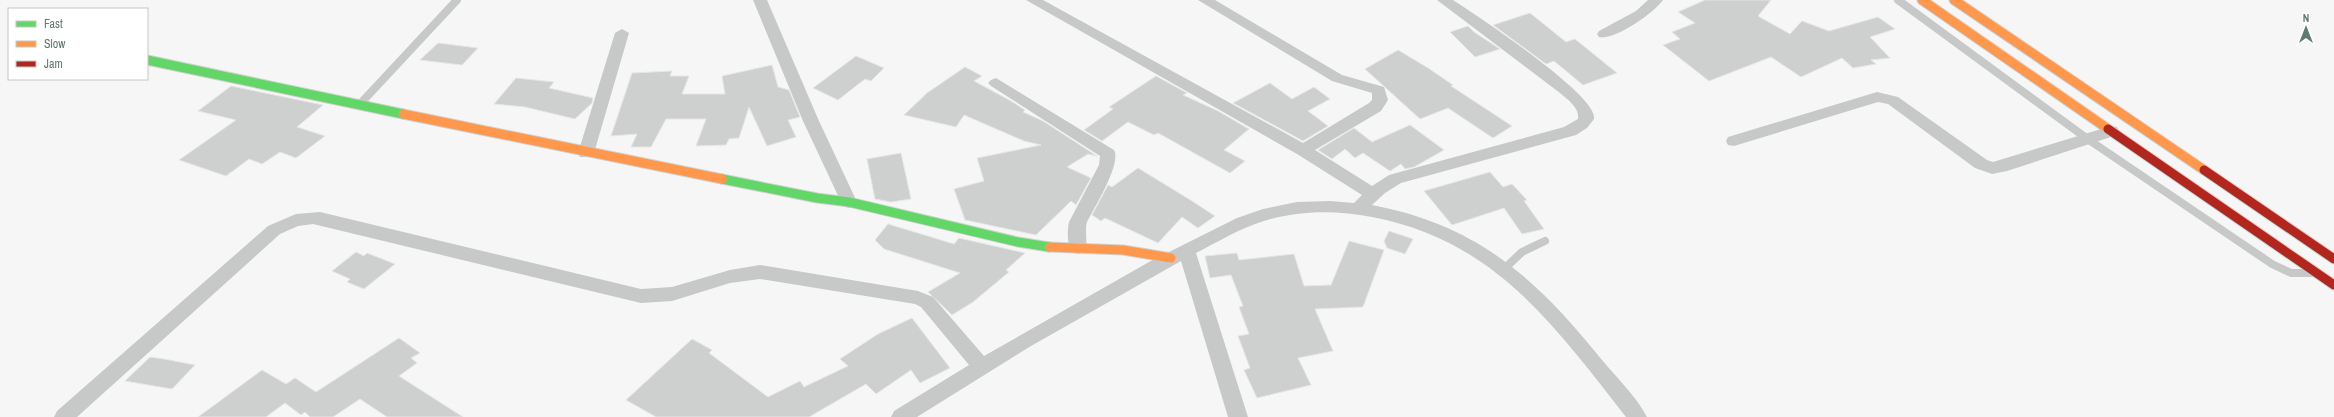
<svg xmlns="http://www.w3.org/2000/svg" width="2334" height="417" viewBox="0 0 2334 417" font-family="'Archivo Narrow',sans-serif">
	<rect width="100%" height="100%" fill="#f7f6f6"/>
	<!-- building -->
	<path fill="#cdd0ce" stroke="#e6e6e6" d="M1705 0H1771L1758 16 1790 34 1802 21 1829 31 1878 17 1895 29 1870 37 1890 58 1871 60 1876 64 1853 68 1842 58 1801 77 1771 57 1709 81 1663 45 1680 39 1672 32 1695 23 1678 12Z
		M1530 13 1566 42 1575 39 1617 73 1583 85 1554 61 1546 64 1493 25Z
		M1468 26 1474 32 1500 49 1475 57 1450 32Z
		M438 43 478 48 462 65 420 60Z
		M1398 50 1428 68 1453 85 1451 86 1512 126 1493 138 1448 108 1420 119 1365 69Z
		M856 56 884 68 871 81 865 79 838 100 813 88Z
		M772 65 778 87 789 90 800 117 788 120 796 137 767 146 749 107 739 138 729 139 726 145 696 146 706 119H666L651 147H631L637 134 611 136 632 73 672 71 670 76H689L682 94H725L722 76Z
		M965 67 982 76 974 81 1011 101 1025 110 1023 112 1043 121 1097 156 1088 154 1067 167 1091 178 1076 205 1071 201 1036 235 965 220 954 189 984 181 977 158 1041 145 1024 141 964 115 956 127 904 115 927 93Z
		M1156 76 1187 93 1183 95 1218 111 1249 129 1224 150 1245 161 1230 173 1158 133 1154 135 1128 122 1102 141 1084 130 1113 109 1109 107Z
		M516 78 554 82 549 88 593 98 592 103 575 119 525 107 494 104Z
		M1270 83 1292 99 1314 87 1330 99 1308 111 1328 126 1303 141 1233 103Z
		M231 86 323 105 297 127 325 136 296 158 280 152 262 164 249 159 226 176 179 160 236 120 198 111Z
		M1410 125 1444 150 1414 167 1405 169 1401 164 1390 171 1363 153 1355 158 1345 149 1332 159 1318 150 1354 128 1372 142Z
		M901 153 911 199 891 202 875 199 867 159Z
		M1138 168 1192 201 1215 216 1198 228 1182 217 1158 243 1105 218 1101 221 1092 215 1108 185 1112 187Z
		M1490 172 1503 187 1512 184 1527 200 1524 201 1544 229 1522 234 1504 208 1452 225 1424 191Z
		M888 224 954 244 959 238 1025 253 1006 270 1009 272 973 302 952 315 928 292 960 273 884 249 875 240Z
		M1389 231 1413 239 1405 254 1387 248 1384 241Z
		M1349 241 1384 250 1363 307 1315 309 1333 351 1298 358 1311 385 1257 398 1244 370 1250 368 1238 336 1249 334 1239 307 1243 306 1231 275 1210 278 1205 256 1237 253 1239 260 1294 254 1304 286 1331 285Z
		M356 252 364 256 367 253 395 264 364 289 347 282 350 279 332 271Z
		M912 318 950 368 920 383 911 370 876 394 866 384 809 417H656L626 400 692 339 712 350 709 353 768 397 800 381 804 387 848 366 840 359 878 334Z
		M399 338 420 353 411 358 417 363 399 376 463 417H387L360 399 333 417H310L305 412 301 415 285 403 266 417H198L262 370 286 384 295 378 316 392Z
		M150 357 164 359 195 365 172 389 125 381Z"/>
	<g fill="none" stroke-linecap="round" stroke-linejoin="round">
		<!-- fast casing -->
		<g stroke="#d0d2d2" stroke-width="11">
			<path id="fast" d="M147 60 403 114
				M722 179 817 198 849 202 1018 242 1049 247"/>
		</g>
		<!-- slow casing -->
		<g stroke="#d0d2d2" stroke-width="11">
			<path id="slow" d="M1922 0 2108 129
				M1954 0 2204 170
				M403 114 722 179
				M1049 247 1123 250 1171 258"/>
		</g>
		<!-- jam casing -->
		<g stroke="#d0d2d2" stroke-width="11">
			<path id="jam" d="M2108 129 2334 285
				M2204 170 2334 259"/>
		</g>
		<!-- lane -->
		<path stroke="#c6c9c8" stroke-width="8" d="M1898 0 2089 140 2272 264 2291 273H2313
			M360 104 457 0
			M1504 269 1522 252 1545 241"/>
		<!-- street -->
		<path fill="#c6c9c8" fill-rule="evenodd" d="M753 0H767L819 121 857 202 855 206 849 208 843 206 841 202 803 121Z
			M1026 0H1043L1303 143 1369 103 1372 100V93L1332 81 1198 0H1215L1342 75 1384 87 1388 100 1381 111 1315 150 1372 186 1389 175 1564 127 1578 119C1580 108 1567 99 1560 93L1437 0H1453C1476 15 1599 96 1594 119L1587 128 1576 135 1401 183 1385 193 1372 205C1478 225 1537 279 1602 360 1617 378 1636 396 1647 417H1626C1554 325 1494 240 1372 217 1336 210 1299 210 1264 221 1240 228 1218 242 1196 253L1248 417H1228L1181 261 1031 346 917 417H891L894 411 969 365 921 307 915 304 760 279 730 283 672 301 641 303 313 224 298 226 280 234 77 417H54L57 411 268 226 296 214 320 212 641 289 672 287 730 270 760 265 918 291 933 297 984 356 1149 262 1237 218 1263 209 1297 202 1330 201 1354 203 1362 195 1297 154Z
			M1648 0H1663C1654 13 1614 41 1599 37L1597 34 1599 31 1636 11Z
			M622 29 629 33 594 153 592 157H580L578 153 615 33Z
			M996 78 1114 150C1122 163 1094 208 1087 222 1084 232 1089 244 1084 252L1078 254 1072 252C1067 244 1067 232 1069 222L1099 165 1100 156 991 86 988 83 991 80Z
			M1877 92 1898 97 1987 160 1993 162 2111 126 2117 127 2119 131 2117 135 2007 171 1992 174 1975 168 1888 104 1878 102 1734 146 1728 145 1726 141 1728 137Z"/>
		<!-- fast -->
		<use href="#fast" stroke="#63d668" stroke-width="9"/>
		<!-- slow -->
		<use href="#slow" stroke="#ff974d" stroke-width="9"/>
		<!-- jam -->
		<use href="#jam" stroke="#b3261e" stroke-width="9"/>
	</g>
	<!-- legend -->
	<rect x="8" y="8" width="140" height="72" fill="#ffffff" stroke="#bfcac6"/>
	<rect x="16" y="21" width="20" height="6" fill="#63d668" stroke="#bfcac6"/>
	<text x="44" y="28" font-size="12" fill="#5e7a71">Fast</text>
	<rect x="16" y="41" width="20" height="6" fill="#ff974d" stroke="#bfcac6"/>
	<text x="44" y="48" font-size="12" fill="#5e7a71">Slow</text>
	<rect x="16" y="61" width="20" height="6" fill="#b3261e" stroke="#bfcac6"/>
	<text x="44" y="68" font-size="12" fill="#5e7a71">Jam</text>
	<!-- north arrow -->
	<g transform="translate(2306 28)" stroke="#ffffff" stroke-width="3" paint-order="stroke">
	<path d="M0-3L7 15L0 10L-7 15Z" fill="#5e7a71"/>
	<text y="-6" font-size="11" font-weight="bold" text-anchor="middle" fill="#5e7a71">N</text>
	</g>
</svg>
